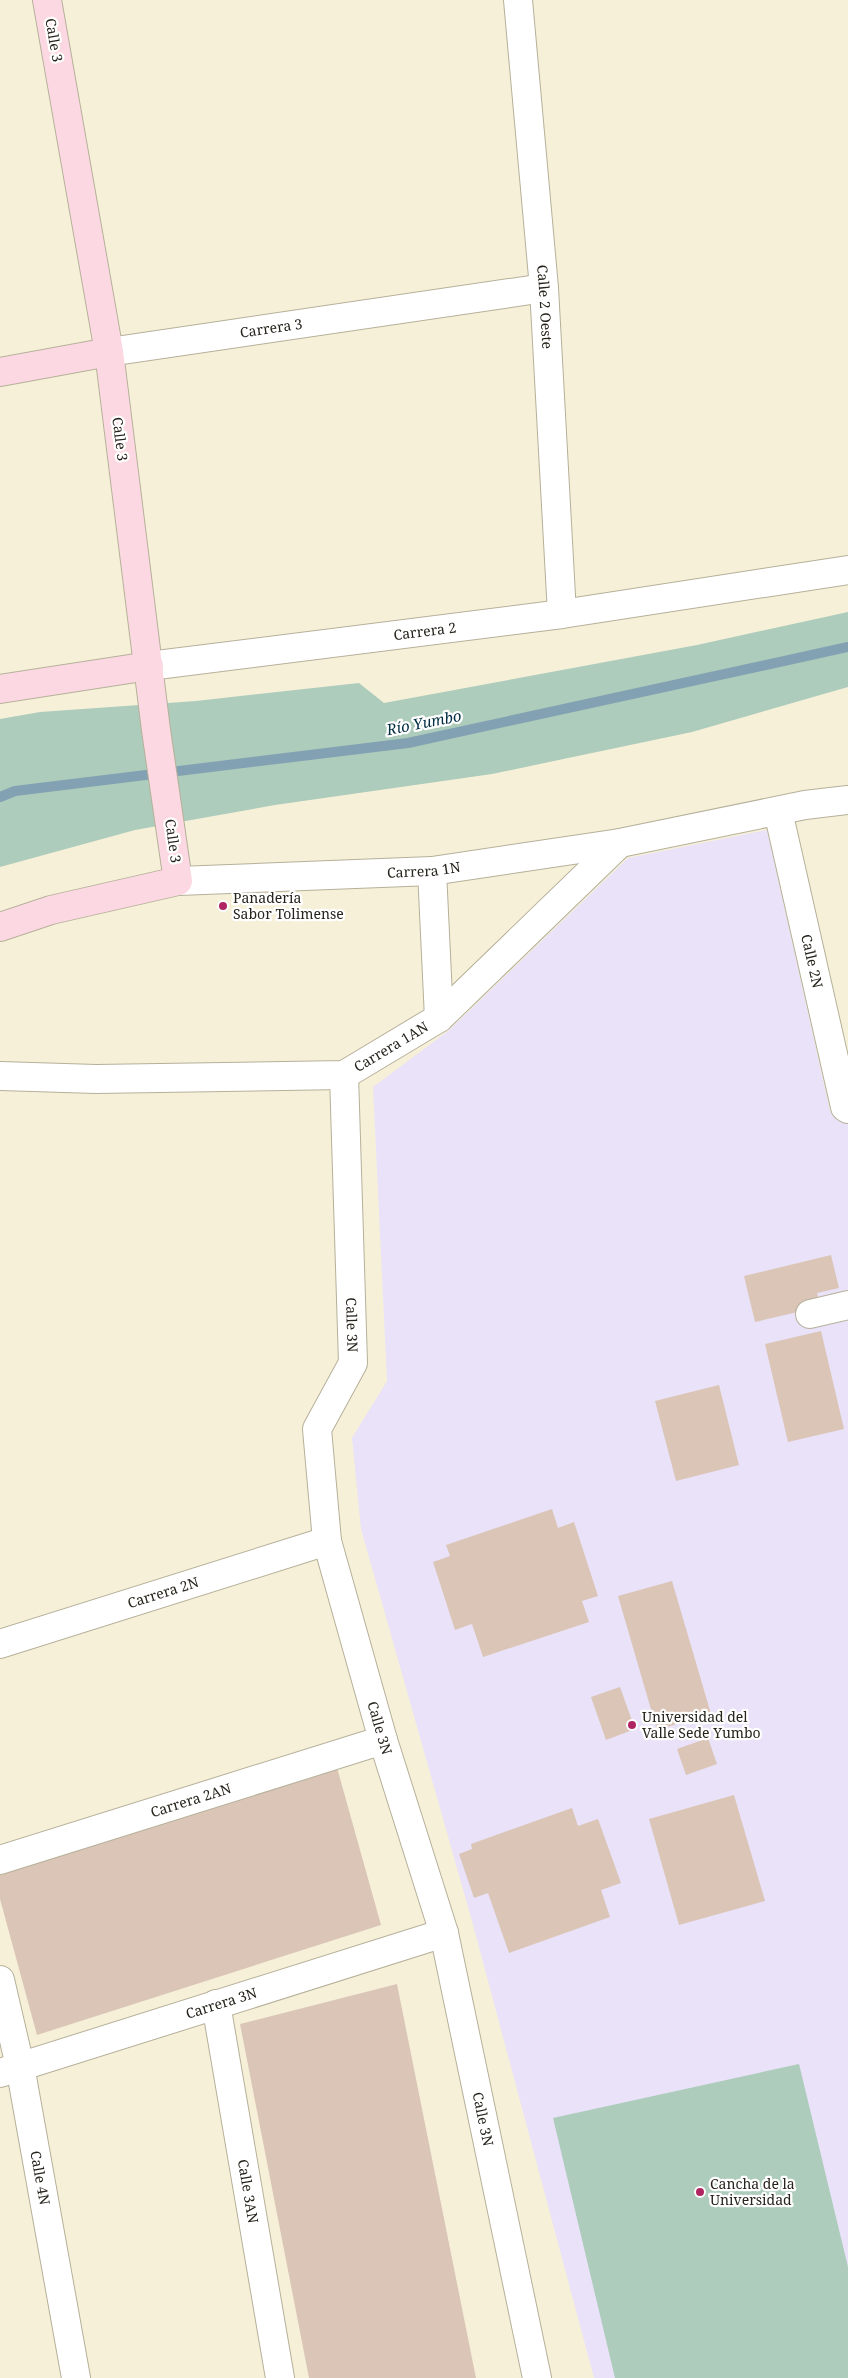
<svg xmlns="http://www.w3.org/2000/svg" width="848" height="2378" viewBox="0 0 848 2378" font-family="'Noto Serif',serif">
<rect width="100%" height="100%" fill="#f6f0d9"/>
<!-- education -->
<polygon fill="#e9e2f8" points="767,830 830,1111 848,1122 848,2378 594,2378 472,1921 361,1529 352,1438 387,1381 373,1087 448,1031 628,858"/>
<!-- green -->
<g fill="#adccbb">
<polygon points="848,612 848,687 692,732 492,774 275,805 135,830 0,867 0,719 40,712 196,701 359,683 384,703 697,645"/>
<polygon points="799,2064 848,2267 848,2378 615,2378 553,2118"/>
</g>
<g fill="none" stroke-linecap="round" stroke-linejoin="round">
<!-- stream -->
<polyline stroke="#82a1b3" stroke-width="10" points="0,797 15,791 408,743 848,647"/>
</g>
<!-- building -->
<g fill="#dbc5b7">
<polygon points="831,1255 839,1288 817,1293 819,1301 802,1311 755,1322 744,1276"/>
<polygon points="821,1331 844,1429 788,1442 765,1344"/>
<polygon points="719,1385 739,1465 676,1481 655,1401"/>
<polygon points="552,1509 558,1528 574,1522 598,1596 582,1601 589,1622 483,1657 472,1624 455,1630 433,1562 450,1556 446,1545"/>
<polygon points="672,1581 711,1714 657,1730 618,1596"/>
<polygon points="620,1687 635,1729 606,1740 591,1697"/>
<polygon points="708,1738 717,1764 686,1775 677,1749"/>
<polygon points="336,1764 381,1925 37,2035 0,1899 0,1875"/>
<polygon points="734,1795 765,1901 679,1925 649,1819"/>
<polygon points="572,1808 578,1826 598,1819 621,1883 601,1890 610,1917 509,1953 488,1893 474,1898 459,1854 472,1849 471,1844"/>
<polygon points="397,1984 476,2378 309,2378 240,2024"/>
</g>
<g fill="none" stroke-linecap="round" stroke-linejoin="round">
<defs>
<g id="street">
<path id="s1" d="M518 0 544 288 562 614"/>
<path id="s2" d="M109 352 544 288"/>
<path id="s3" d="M149 666 562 614 848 570"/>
<path id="s4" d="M778 811 845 1107 848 1109"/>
<polyline points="432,871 439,1018"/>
<path id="s5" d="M178 881 432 871 620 843 805 805 848 800"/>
<path id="s6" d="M344 1075 353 1363 317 1429 327 1541 383 1740 444 1933 537 2378"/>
<path id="s7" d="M0 1076 96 1079 344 1075 439 1018 620 843"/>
<polyline points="810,1314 848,1305"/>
<path id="s8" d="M0 1644 327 1541"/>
<path id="s9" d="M0 1860 383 1740"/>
<path id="s10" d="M0 1980 20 2066 76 2378"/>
<path id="s11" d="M216 2004 280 2378"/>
<path id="s12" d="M0 2073 444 1933"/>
</g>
<g id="secondary">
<polyline points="0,372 109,352"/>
<polyline points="0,689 149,666"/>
<polyline points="0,927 51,910 178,881 156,730 109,352 47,0"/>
</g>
</defs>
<!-- street casing -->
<use href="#street" stroke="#b6b09a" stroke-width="30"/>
<!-- secondary casing -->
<use href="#secondary" stroke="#b6b09a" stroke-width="30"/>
<!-- street -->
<use href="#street" stroke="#fff" stroke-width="28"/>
<!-- secondary -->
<use href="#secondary" stroke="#fcd9e2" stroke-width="28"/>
</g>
<!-- markers -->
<g fill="#b02561" stroke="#fff" stroke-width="2">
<circle cx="223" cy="906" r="5"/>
<circle cx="632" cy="1725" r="5"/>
<circle cx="700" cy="2192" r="5"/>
</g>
<g text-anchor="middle" stroke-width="4.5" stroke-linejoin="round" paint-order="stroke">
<!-- street labels -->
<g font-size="14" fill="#26231b" stroke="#fff">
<text transform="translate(54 40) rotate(80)" y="5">Calle 3</text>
<text dy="5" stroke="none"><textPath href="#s1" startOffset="308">Calle 2 Oeste</textPath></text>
<text dy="5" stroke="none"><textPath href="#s2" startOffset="164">Carrera 3</textPath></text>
<text transform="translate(120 439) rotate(83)" y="5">Calle 3</text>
<text dy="5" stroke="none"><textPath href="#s3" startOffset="278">Carrera 2</textPath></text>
<text transform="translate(173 841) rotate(82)" y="5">Calle 3</text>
<text dy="5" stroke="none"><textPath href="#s5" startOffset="246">Carrera 1N</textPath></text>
<text dy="5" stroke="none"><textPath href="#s4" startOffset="154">Calle 2N</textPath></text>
<text dy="5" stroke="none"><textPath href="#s7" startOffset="399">Carrera 1AN</textPath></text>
<text dy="5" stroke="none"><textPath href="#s6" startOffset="250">Calle 3N</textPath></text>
<text dy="5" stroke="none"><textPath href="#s8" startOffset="171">Carrera 2N</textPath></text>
<text dy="5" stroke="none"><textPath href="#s6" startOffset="670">Calle 3N</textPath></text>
<text dy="5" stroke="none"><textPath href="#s9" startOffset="200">Carrera 2AN</textPath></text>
<text dy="5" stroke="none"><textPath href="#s12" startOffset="232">Carrera 3N</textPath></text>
<text dy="5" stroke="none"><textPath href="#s6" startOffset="1075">Calle 3N</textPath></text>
<text dy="5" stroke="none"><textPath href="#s10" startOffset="202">Calle 4N</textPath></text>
<text dy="5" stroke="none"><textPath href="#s11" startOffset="190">Calle 3AN</textPath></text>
</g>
<!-- poi labels -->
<g font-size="14" fill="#26231b" stroke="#fff" text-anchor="start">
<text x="233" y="903">Panadería<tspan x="233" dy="16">Sabor Tolimense</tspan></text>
<text x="642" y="1722">Universidad del<tspan x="642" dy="16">Valle Sede Yumbo</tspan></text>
<text x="710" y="2189">Cancha de la<tspan x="710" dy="16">Universidad</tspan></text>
</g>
<!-- water labels -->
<g font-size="15" font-style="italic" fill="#002d42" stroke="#fff">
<text transform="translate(424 723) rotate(-11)" y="5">Río Yumbo</text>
</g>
</g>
</svg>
